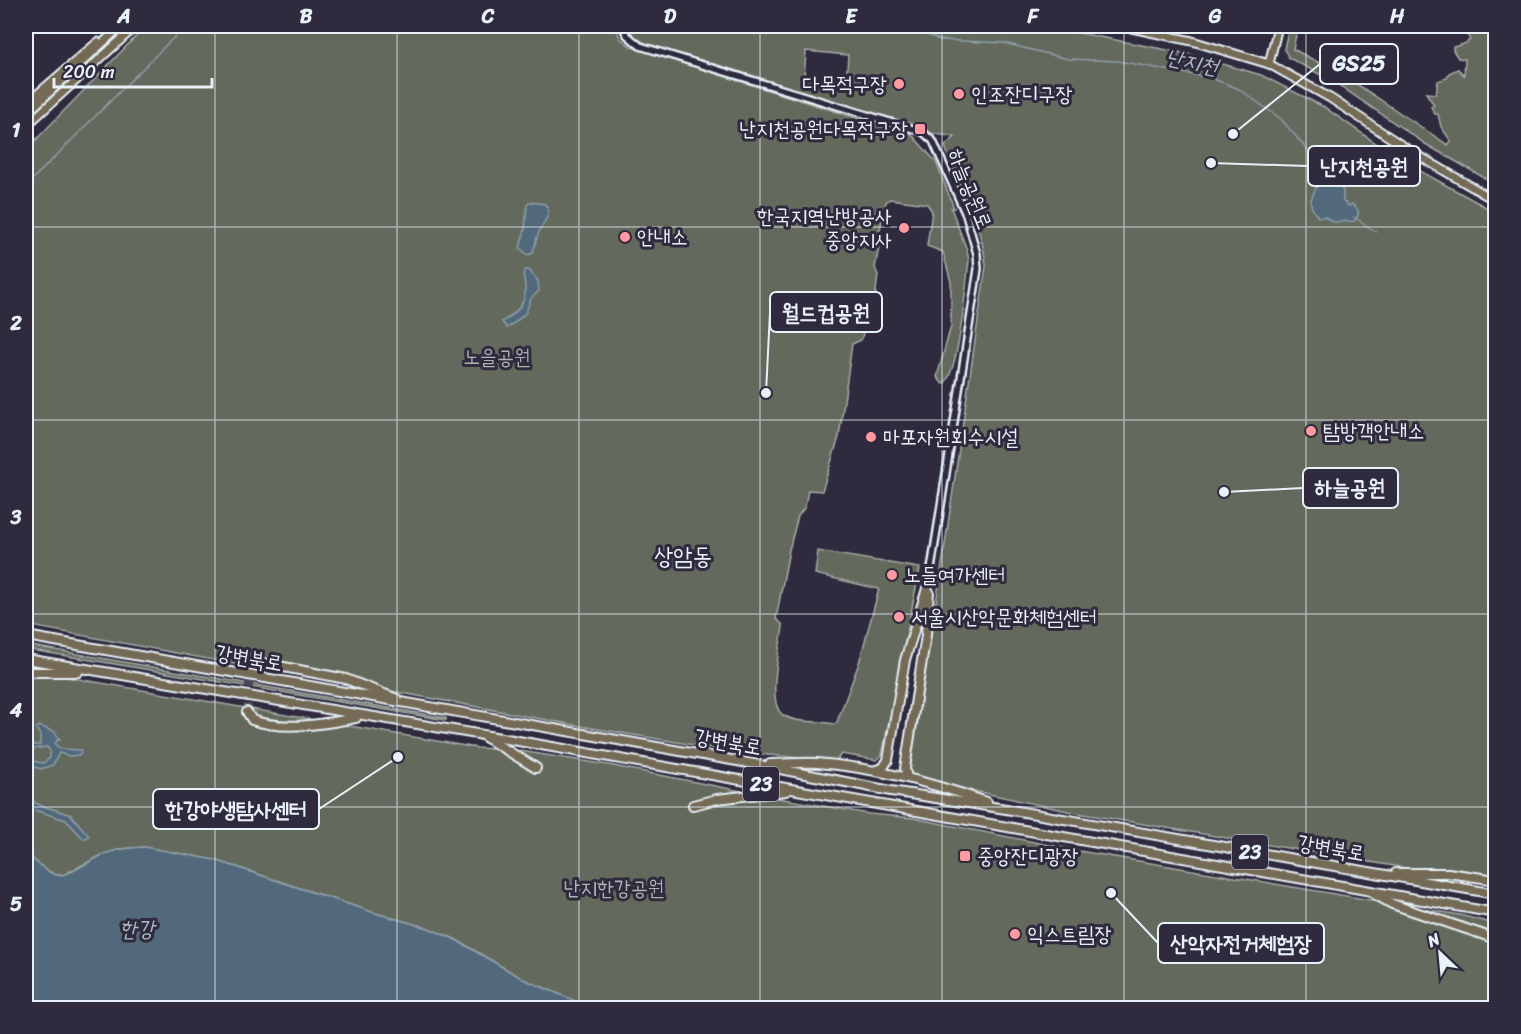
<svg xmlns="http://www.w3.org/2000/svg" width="1521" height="1034" viewBox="0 0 1521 1034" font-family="Sriracha,'Poor Story',sans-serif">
<rect width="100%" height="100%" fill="#2f2a3d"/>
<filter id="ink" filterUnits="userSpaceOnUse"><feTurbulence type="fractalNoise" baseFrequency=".0167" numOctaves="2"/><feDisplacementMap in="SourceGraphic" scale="12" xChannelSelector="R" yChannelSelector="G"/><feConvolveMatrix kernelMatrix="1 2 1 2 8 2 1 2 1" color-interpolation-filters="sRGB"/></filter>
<g filter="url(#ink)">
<!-- green -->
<g fill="#63695b" stroke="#a6adaa" stroke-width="1.5" fill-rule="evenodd">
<path d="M146 26H615L620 38 632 47 913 136 936 162 954 208H951L967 250 969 261C966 282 959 376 943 384L937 377 951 326V282L943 252 927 246 932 211 927 204 890 199 886 202 877 243 879 247 875 268 878 275 873 315 867 320 861 340 852 344 839 437 822 491 808 490 805 507 798 516 789 550 776 619 782 624 783 628C780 646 766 704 783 715 797 724 818 720 834 724L837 722 859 663 879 589 815 574 818 551 920 568 882 755 877 760 841 754 837 760 833 761 736 752 574 725 370 687 286 668 251 664 245 666 26 625V150Z"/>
<path d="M626 26H1043L1188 54 1261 75 1324 107 1400 160 1495 212V880L1448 875 1077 813 914 778 909 772 943 558 986 266C982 222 958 187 945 146L955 137 923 132 780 88 643 42 630 34ZM806 51 848 55 846 83 804 79Z"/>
<polygon points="1289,26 1298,26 1293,49 1346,77 1448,145 1451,141 1441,127 1438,114 1435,114 1431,107 1434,105 1426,93 1436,94 1438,81 1447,78 1449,73 1458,69 1464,75 1465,59 1458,58 1453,50 1453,47 1464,44 1470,40 1462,26 1495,26 1495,184 1427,145 1334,82 1289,58 1284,49"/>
<polygon points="26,645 446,718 446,720 26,649"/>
<polygon points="26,670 477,748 514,750 609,765 761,795 869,814 913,818 1079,851 1460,915 1495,924 1495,1008 592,1008 523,979 455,939 428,928 375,913 215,860 144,847 121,849 104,854 65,874 56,875 46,870 26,854"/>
</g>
<!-- water -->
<g fill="#51697a" stroke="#8d9fac" stroke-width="1.5">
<path d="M1324 164 1343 191V201L1349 206 1352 204 1358 210V216L1354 221 1333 222 1325 217H1318C1307 203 1310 201 1317 186 1319 181 1319 173 1320 166Z"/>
<path d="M530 202 545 204C553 215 544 220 540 230 536 237 535 246 533 253L528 255 520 248 525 229 527 205Z"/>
<path d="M525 270H529L538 281 539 291C526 302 532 299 526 312 525 315 510 326 507 328L502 322C523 309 529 298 523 274Z"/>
<polygon points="39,726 55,732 60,740 57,740 55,744 60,749 81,750 80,755 69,756 59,753 53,765 41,769 26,764 26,760 43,763 50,758 50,751 47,747 26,750 26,745 40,745 40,735 36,728"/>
<polygon points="27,799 40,805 71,815 89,836 84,839 66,820 31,809 26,809"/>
<path d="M144 847 215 860 375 913 428 928 454 939 523 979 592 1008H26V854C36 860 44 872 56 875 69 877 91 860 103 855 115 849 130 848 144 847Z"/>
</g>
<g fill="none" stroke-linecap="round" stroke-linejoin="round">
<!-- stream -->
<g stroke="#8d9fac" stroke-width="1.5">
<polyline points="905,26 940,40 1004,43 1068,59 1118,61 1211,78 1239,89 1281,119 1322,167"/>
<polyline points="26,186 169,42 188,26"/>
<polyline points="1354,217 1376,232"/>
</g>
<!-- highway-tunnel -->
<polyline stroke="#4b4859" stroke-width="8" stroke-dasharray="8 4" stroke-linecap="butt" points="247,712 249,685 255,666"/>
<defs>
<polyline id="minor" points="622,26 627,35 640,46 923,132 933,141 966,215 977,254 978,269 929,582"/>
<g id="major">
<polyline points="1122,26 1192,41 1269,64 1330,98 1409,150 1496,201"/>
<polyline points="1269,64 1278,26"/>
<polyline points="26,104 98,42"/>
<polyline points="26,114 121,26"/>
<polyline points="26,126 136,26"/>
</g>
<g id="highway">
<polyline points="26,636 754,764 891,791 1006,809 1496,894"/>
<polyline points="26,659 507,739 1496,913"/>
<polyline points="255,666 259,663 268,664 346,679 397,699"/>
<polyline points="26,672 78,672"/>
<path d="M247 712 252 720C283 731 324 724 356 718"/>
<polyline points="485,737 536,768"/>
<path d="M770 764C786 764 801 762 817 763 875 767 932 783 987 802"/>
<polyline points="876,770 883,768 888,760 905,660 929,582"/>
<polyline points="907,778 905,768 926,635 929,592"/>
<polyline points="693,805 717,799 786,791"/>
<polyline points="1396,873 1448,873 1496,880"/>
<polyline points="1374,894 1392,904 1496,939"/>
</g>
</defs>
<!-- minor casing -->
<use href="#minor" stroke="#e8f1f8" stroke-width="10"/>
<!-- major casing -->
<use href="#major" stroke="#e8f1f8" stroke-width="11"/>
<!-- highway casing -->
<use href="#highway" stroke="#e8f1f8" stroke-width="12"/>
<!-- minor -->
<use href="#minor" stroke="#2f2a3d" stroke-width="5"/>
<!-- major -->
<use href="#major" stroke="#746b55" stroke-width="7"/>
<!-- highway -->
<use href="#highway" stroke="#746b55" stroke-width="8"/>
</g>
</g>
<!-- grid -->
<path fill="none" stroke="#e8f1f8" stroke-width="1.5" stroke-opacity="0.55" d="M215 26V1008M397 26V1008M579 26V1008M760 26V1008M942 26V1008M1124 26V1008M1306 26V1008M26 227H1496M26 420H1496M26 614H1496M26 807H1496"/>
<!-- markers -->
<g fill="#ff9aa2" stroke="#2f2a3d" stroke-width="2">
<circle cx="899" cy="84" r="6"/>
<circle cx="959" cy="94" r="6"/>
<rect x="914" y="123" width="12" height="12" rx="3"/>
<circle cx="904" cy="228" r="6"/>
<circle cx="625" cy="237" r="6"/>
<circle cx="1311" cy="431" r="6"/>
<circle cx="871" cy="437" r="6"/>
<circle cx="892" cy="575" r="6"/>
<circle cx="899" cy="617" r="6"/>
<rect x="959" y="850" width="12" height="12" rx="3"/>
<circle cx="1015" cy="934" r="6"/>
</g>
<g text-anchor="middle" stroke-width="6" stroke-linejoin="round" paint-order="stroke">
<!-- shield labels -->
<g fill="#2f2a3d" stroke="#b0b5c0" stroke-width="1.5">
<rect x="743" y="767" width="36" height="34" rx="4.5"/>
<rect x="1232" y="835" width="36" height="34" rx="4.5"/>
</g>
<g font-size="20" font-weight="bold" fill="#e8f1f8">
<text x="761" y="791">23</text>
<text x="1250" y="859">23</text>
</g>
<!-- poi labels -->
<g font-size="21" fill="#e8f1f8" stroke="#2f2a3d" text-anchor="start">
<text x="887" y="91" text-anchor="end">다목적구장</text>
<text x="971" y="101">인조잔디구장</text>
<text x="908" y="136" text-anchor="end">난지천공원다목적구장</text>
<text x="892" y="223" text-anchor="end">한국지역난방공사<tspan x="892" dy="24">중앙지사</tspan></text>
<text x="637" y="244">안내소</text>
<text x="1323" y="438">탐방객안내소</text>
<text x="883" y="444">마포자원회수시설</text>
<text x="904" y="582">노들여가센터</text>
<text x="911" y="624">서울시산악문화체험센터</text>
<text x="977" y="863">중앙잔디광장</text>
<text x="1027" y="941">익스트림장</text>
</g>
<!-- street labels -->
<g font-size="21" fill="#e8f1f8" stroke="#2f2a3d">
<text transform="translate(970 189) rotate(68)" y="7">하늘공원로</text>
<text transform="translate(249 658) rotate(10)" y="7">강변북로</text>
<text transform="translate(728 742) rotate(10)" y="7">강변북로</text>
<text transform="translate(1331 848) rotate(10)" y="7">강변북로</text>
</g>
<!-- park labels -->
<g font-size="21" fill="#acb4b1" stroke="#2f2a3d">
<text x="497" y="364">노을공원</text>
<text x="614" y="895">난지한강공원</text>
</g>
<!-- water labels -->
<g font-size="22" font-style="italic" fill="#acbbc6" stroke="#2f2a3d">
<text transform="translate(1192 61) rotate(12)" y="8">난지천</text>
<text x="137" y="936">한강</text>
</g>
<!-- quarter labels -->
<g font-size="24" fill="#e8f1f8" stroke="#2f2a3d">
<text x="683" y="564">상암동</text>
</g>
</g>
<!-- callouts -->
<path fill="none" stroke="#e8f1f8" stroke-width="2" d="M1233 134L1320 64M1211 163L1308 166M766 393L770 312M1224 492L1303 488M398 757L319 809M1111 893L1158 943"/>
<g fill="#e8f1f8" stroke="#2f2a3d" stroke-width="2">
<circle cx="1233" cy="134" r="6"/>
<circle cx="1211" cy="163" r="6"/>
<circle cx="766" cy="393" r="6"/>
<circle cx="1224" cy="492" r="6"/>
<circle cx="398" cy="757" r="6"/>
<circle cx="1111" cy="893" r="6"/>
</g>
<g fill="#2f2a3d" stroke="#e8f1f8" stroke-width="2">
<rect x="1320" y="44" width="78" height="40" rx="6"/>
<rect x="1308" y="146" width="112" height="40" rx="6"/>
<rect x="770" y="292" width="112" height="40" rx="6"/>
<rect x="1303" y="468" width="95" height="40" rx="6"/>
<rect x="153" y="789" width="166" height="40" rx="6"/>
<rect x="1158" y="923" width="166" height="40" rx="6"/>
</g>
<g font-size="22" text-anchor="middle" font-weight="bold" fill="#e8f1f8">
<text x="1359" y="71">GS25</text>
<text x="1364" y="174">난지천공원</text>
<text x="826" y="320">월드컵공원</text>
<text x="1350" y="495">하늘공원</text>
<text x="236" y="817">한강야생탐사센터</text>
<text x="1241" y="951">산악자전거체험장</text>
</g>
<!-- margin -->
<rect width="1521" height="1034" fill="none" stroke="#2f2a3d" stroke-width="66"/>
<!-- north arrow -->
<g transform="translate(1440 953) rotate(334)" stroke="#2f2a3d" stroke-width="4.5" paint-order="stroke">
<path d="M0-4.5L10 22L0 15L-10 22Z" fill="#e8f1f8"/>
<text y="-9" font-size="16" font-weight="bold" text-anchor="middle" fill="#e8f1f8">N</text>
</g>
<!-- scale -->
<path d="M54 78v9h158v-9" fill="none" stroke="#e8f1f8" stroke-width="3"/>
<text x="63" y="78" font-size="18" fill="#e8f1f8" stroke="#2f2a3d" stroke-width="4.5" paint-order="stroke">200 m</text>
<rect x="33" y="33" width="1455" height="968" fill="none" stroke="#e8f1f8" stroke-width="2"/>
<g font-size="20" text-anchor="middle" font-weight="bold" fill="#e8f1f8">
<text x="124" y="23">A</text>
<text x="306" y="23">B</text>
<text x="488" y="23">C</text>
<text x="670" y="23">D</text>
<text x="851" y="23">E</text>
<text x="1033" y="23">F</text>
<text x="1215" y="23">G</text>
<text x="1397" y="23">H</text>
<text x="16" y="137">1</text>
<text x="16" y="330">2</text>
<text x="16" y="524">3</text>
<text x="16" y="717">4</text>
<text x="16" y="911">5</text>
</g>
</svg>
